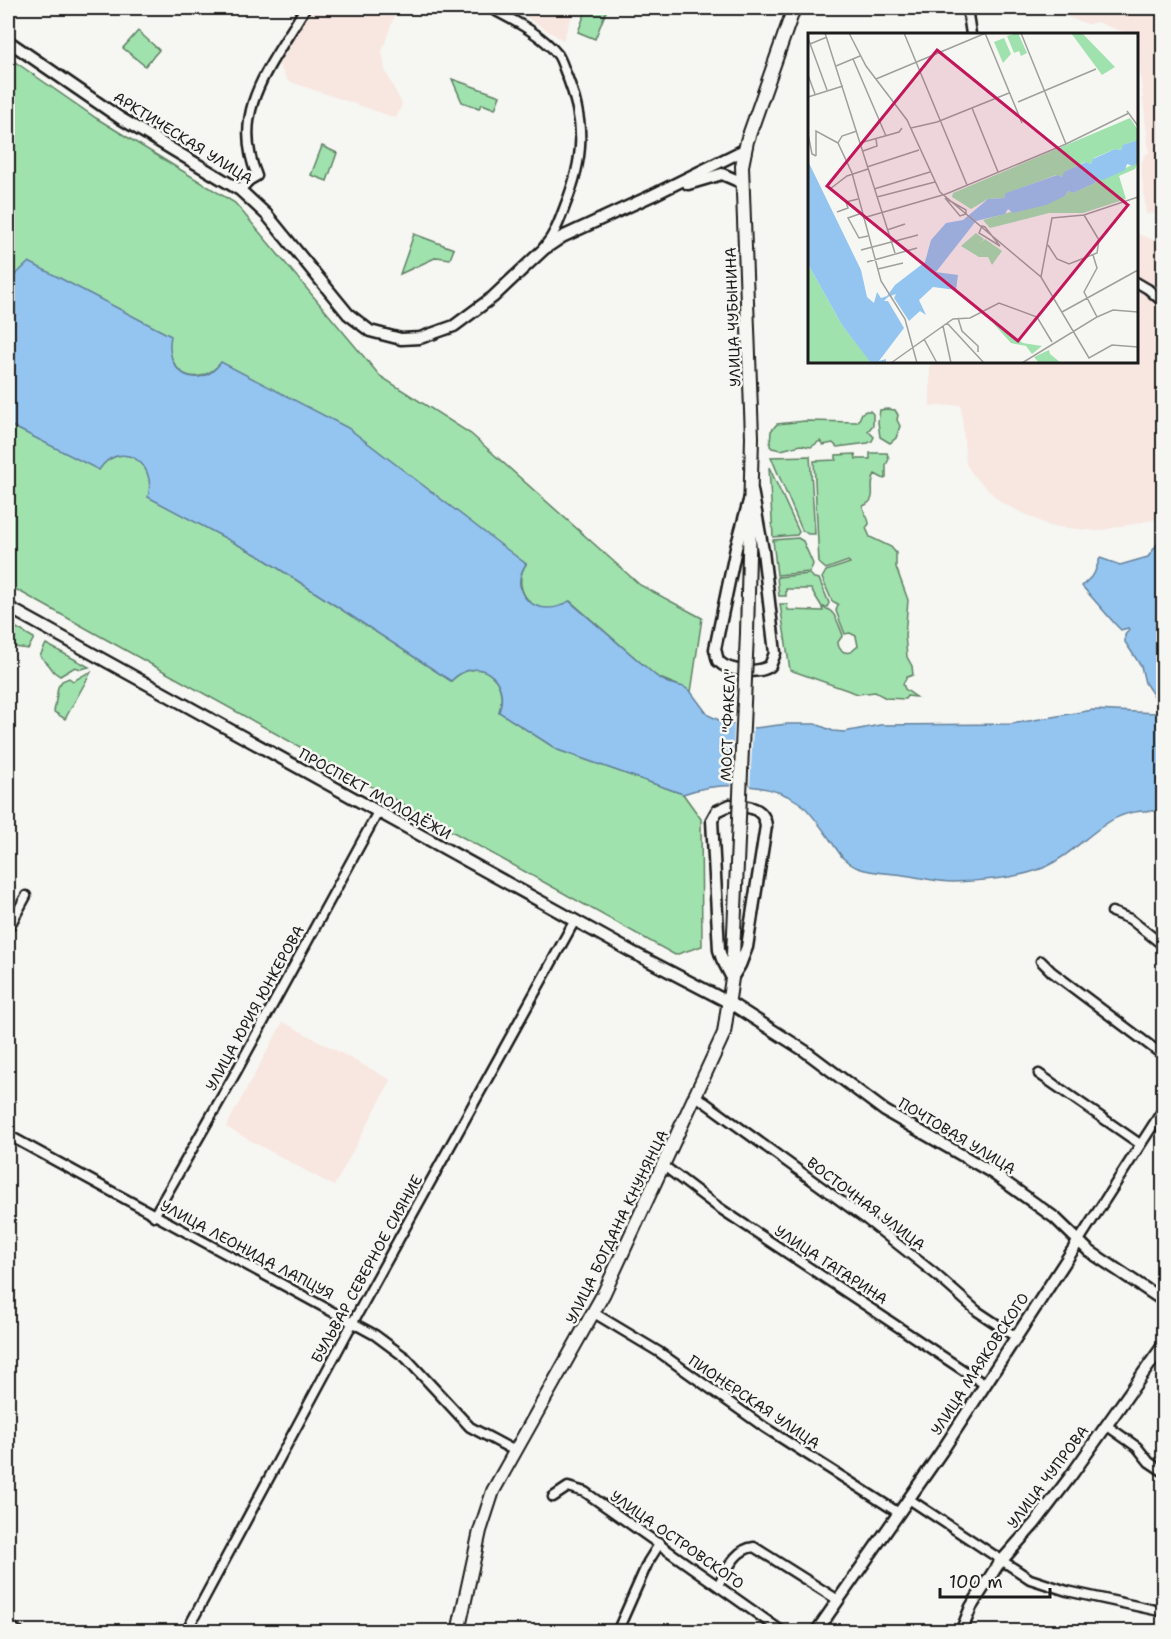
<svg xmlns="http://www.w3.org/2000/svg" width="1171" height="1639" viewBox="0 0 1171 1639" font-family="'Shantell Sans',sans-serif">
<rect width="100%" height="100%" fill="#f6f6f2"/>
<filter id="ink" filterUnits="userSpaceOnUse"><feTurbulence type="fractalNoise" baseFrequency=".0167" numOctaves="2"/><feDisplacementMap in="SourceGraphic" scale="12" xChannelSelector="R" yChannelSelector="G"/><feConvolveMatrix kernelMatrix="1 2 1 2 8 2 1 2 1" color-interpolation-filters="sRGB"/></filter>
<g filter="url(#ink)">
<!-- built -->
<g fill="#f8e6e0">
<polygon points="312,8 397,8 382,51 385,71 402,104 396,118 288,81 279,65"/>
<polygon points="512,8 575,8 563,40"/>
<polygon points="1064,8 1154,8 1164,95 1163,213 1146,214 1141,165 1145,154 1149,153 1136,34 1129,34 1097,22 1088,24 1061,15"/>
<polygon points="1137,234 1163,243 1163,518 1097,531 1050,526 1002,503 974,476 966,464 961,405 930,406 930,362 1136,362"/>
<polygon points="283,1022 391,1080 334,1186 226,1127"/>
</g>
<!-- green -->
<g fill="#a0e2ad" stroke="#5e7f64" stroke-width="1.5">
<polygon points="587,8 607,9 595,39 578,32"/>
<polygon points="138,31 159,50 145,66 123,48"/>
<path d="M8 57 96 118 235 203 380 376 471 434 640 585 702 618 691 692C680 684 668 683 656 676L570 601C566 604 561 607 557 608 530 616 511 586 526 564L218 366C191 391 165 368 170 336L29 263 15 275 8 277Z"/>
<polygon points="452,79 500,96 495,109 482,104 479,108 462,102"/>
<polygon points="322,146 337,153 327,181 311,175"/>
<polygon points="414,234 454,249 450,259 437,257 400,274"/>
<polygon points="887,409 895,410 898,415 897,420 900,426 896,438 890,443 880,437 878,422 880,410"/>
<polygon points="866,411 870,411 873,414 873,425 868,431 874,437 872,441 868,443 837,447 833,443 823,445 820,441 811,447 801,445 781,450 772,448 770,446 771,431 777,424 805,421 858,422 862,413"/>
<path d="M8 424 99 469C122 439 157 462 149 497L261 557 451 681C478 654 510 678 499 712L558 750 683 794 701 819 702 946 675 955 8 585Z"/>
<path d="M870 453H887L889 459 886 465V478L884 479 875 474C867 487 880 499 863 506 863 513 869 517 869 524L866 528 870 537 891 547 896 553V567L908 600 905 635 907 657 912 666 913 675 907 677 903 684 905 689 916 697 907 696 905 699 886 698 875 692 858 694 790 670 780 604H787L788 610 823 611 822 608C835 608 838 624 843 635L838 642C838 649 843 654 851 652L858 646 856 636 850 633 845 634 836 611 838 604 832 601 822 578 826 571 850 563 848 561 826 569 819 563 814 461 836 460V455L855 454 856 459H870Z"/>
<polygon points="810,456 815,534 808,534 802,530 771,457"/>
<polygon points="769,467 799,532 797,535 773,537"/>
<polygon points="798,538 803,541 813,564 810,572 777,575 773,540"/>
<polygon points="810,574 814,578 819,579 829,603 827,607 822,607 811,589 786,589 786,596 779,596 777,577"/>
<polygon points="8,623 34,638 28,649 8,646"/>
<polygon points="46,644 89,667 81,669 75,667 60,676 54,672 49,665 40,656"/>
<path d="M91 672 65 719 54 712 58 687 62 681 69 678 73 681C80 678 83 674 91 672Z"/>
</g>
<!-- water -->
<path fill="#94c5f0" stroke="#64819b" stroke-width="1.5" d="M29 262 171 336C163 373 199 393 221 362L348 428 526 564C505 595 541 621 569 601L656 676 668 683 684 687 691 692 708 715 723 722 755 728 787 724H816L833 731 844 732 880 725 1011 724 1093 710 1157 713 1162 708 1145 683 1141 666 1125 642V635L1129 630 1128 628 1121 630 1116 625 1082 586 1094 574 1100 558 1120 565 1148 557 1163 536V812C1106 802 1088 848 1043 868 1019 878 979 881 953 882 937 882 919 877 903 875 888 873 872 873 858 868 852 866 848 862 843 858 831 842 815 815 800 803 768 781 718 782 683 794L558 750 499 712C511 678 477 654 451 681L261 557 148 497C158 461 119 439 99 470L8 424V277L15 275Z"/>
<!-- pier -->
<polygon fill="#f6f6f2" points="734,721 753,725 750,790 731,790"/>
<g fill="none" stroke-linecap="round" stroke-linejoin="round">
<defs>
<g id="minor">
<path d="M490 8C513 20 542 34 558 55 562 61 564 70 567 76 586 124 584 159 565 206 559 222 555 234 544 247"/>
<polyline points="967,8 971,34"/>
<path d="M240 190 250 180 257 176C229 109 273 64 305 8"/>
<polyline points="1136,282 1148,289 1164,303"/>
<polyline points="1112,912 1130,919 1164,946"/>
<polyline points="8,929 26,896"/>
<polyline points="1041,961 1052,972 1164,1056"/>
<polyline points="1039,1074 1140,1144"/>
<polyline points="696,1096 867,1220 934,1273 977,1311 1016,1337"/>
<polyline points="8,1135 375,1335 406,1358 470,1427 515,1451"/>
<polyline points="664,1166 718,1207 984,1384"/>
<polyline points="154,1216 236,1072 378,812"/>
<polyline points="1078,1242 1164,1108"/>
<polyline points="594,1313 659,1352 764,1427 899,1513"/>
<polyline points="1106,1425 1137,1447 1149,1462 1164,1472"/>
<polyline points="553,1497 568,1487 585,1492 783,1632"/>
<polyline points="909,1499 1030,1579 1067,1591 1164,1612"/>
<path d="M718 1585C727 1570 735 1549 754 1547L838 1600"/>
<polyline points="8,1625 19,1632"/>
<polyline points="186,1632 353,1322 575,920"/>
<polyline points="617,1632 648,1562 660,1543"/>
</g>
<g id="tertiary">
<polyline points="8,41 120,118 240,190 267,215 348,314 370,331 401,339 420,338 454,326 493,297 544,249 562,237 653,195 744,150"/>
<polyline points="688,184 722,174 743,183"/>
<path d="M752 490 763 551 775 653 770 666C758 674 729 672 718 661L715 649 736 548Z"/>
<polyline points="8,607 632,952 730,1003 805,1051 885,1111 991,1172 1055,1218 1089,1251 1164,1301"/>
<path d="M730 805C746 806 764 806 766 826L747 947 740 965 732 978 722 959 719 950 712 820 717 811Z"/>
<polyline points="816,1632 942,1451 1078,1242"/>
<polyline points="961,1632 971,1607 997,1566 1035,1523 1070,1477 1164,1344"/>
</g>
<g id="secondary">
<polyline points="747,633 752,437 742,166 747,141 794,8"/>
<polyline points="458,1632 480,1531 493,1491 604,1293 724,1033 732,978 739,818"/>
</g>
</defs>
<!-- minor casing -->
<use href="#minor" stroke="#1c1c1c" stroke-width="13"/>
<!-- tertiary casing -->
<use href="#tertiary" stroke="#1c1c1c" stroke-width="15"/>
<!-- secondary casing -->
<use href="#secondary" stroke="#1c1c1c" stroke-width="16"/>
<!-- minor -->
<use href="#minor" stroke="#f6f6f2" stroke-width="8"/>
<!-- tertiary -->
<use href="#tertiary" stroke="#f6f6f2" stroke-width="10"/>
<!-- secondary -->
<use href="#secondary" stroke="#f6f6f2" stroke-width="12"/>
<defs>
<polyline id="secondary-bridge" points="739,818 747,633"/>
</defs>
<!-- secondary-bridge casing -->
<use href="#secondary-bridge" stroke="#1c1c1c" stroke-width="16" stroke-linecap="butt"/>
<!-- secondary-bridge -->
<use href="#secondary-bridge" stroke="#f6f6f2" stroke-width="12"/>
</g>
</g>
<g text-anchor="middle" stroke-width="5" stroke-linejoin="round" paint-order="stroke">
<!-- street labels -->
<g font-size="15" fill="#1c1c1c" stroke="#f6f6f2">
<text transform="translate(183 138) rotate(32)" y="5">АРКТИЧЕСКАЯ УЛИЦА</text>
<text transform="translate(733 317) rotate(-92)" y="5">УЛИЦА ЧУБЫНИНА</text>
<text transform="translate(728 725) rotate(-88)" y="5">МОСТ "ФАКЕЛ"</text>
<text transform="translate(375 794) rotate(29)" y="5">ПРОСПЕКТ МОЛОДЁЖИ</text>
<text transform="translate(255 1008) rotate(-61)" y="5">УЛИЦА ЮРИЯ ЮНКЕРОВА</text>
<text transform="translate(957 1136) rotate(31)" y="5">ПОЧТОВАЯ УЛИЦА</text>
<text transform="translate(866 1204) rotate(37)" y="5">ВОСТОЧНАЯ УЛИЦА</text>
<text transform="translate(617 1227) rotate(-64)" y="5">УЛИЦА БОГДАНА КНУНЯНЦА</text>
<text transform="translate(247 1250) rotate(28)" y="5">УЛИЦА ЛЕОНИДА ЛАПЦУЯ</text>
<text transform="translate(831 1265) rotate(33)" y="5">УЛИЦА ГАГАРИНА</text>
<text transform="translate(367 1269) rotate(-61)" y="5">БУЛЬВАР СЕВЕРНОЕ СИЯНИЕ</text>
<text transform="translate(980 1364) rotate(-57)" y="5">УЛИЦА МАЯКОВСКОГО</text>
<text transform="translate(754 1402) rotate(34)" y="5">ПИОНЕРСКАЯ УЛИЦА</text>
<text transform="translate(1048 1477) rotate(-53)" y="5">УЛИЦА ЧУПРОВА</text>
<text transform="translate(677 1540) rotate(35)" y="5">УЛИЦА ОСТРОВСКОГО</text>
</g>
</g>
<!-- overview -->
<g transform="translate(808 33)">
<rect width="330" height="330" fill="#f6f6f2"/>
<path d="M210 0 219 20 213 23 211 18 206 20 199 3ZM263 0H274L307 34 294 42ZM196 5 203 21 195 30 186 9ZM322 85 330 97V107L316 112 313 117 307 116 286 125 283 131 277 129 257 139 254 144 248 142 199 160 196 165 180 166 163 176 144 164 145 160ZM330 129 327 136 311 143 318 166 275 180H241L182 195 175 187 257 163 260 158 265 160 287 150 289 145 295 146ZM168 200 176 206 172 210 177 206 194 218 184 232 180 224H171L153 213ZM0 231 34 292 64 330H0ZM184 289 215 310 234 313 224 321 218 313 203 310ZM241 317 242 321 253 330H231L226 324Z" fill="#a0e2ad"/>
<path d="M330 107V129L325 133 319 131 317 137 295 147 289 145 287 150 265 160 260 158 257 163 238 172 205 180 200 176 197 181 168 188 128 239 150 242 148 257 125 254 111 267 118 282 112 278 101 288 86 265 88 261 80 264 76 268H80L96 295 71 328 78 326V330H63L34 292 0 231V128L53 237 59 264 66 270 69 259 73 265 79 263 87 252 117 229 123 207 138 190 155 187 180 166 196 165 198 160 249 142 254 144 256 139 278 129 283 131 285 126 307 116 313 117 315 112Z" fill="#94c5f0"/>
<path fill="none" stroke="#9f9f9c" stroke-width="1.5" d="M17 0 87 220M41 0 58 33 99 87 132 159 233 244 281 325 304 312 330 314M96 0 159 152M177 0 214 90M213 0 258 111M0 5 19 57M2 11 19 4M45 26 78 103M28 33 52 23M0 42 7 61M68 46 178 0M0 64 35 53M210 69 288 36M164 75 190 139M319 78 330 93M103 95 129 89 201 60M49 98 34 103 30 110 44 140 73 248 97 286 109 330M0 101 4 121 8 123M52 110 91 99 94 95M55 118 69 113 68 106M8 123V98L30 110M59 134 111 117M22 156 39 143 60 136M66 156 122 139M69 164 127 149M137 165 158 177V181L152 183ZM29 179 40 175 38 169 50 166M54 180 40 185 51 205 60 203M55 185 138 161 258 111 321 80M174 193 177 194 192 213 171 200ZM79 197 97 191M240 212 249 226 261 231 289 220 291 207 276 182M53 217 110 202M59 229 109 215M70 236 95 230M233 244 244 185 276 182 330 164M254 279 330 237M289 284 305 277 330 279M150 285 154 298 170 313V319M139 290 176 330M135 293 143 330M116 306 129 330M83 330 145 286 162 285 191 270 229 284 244 309M214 330 289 284 276 259 289 235 285 222"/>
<path fill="#c2185b" fill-opacity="0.15" stroke="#c2185b" stroke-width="3" d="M129 17 320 172 210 308 19 153Z"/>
<rect width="330" height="330" fill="none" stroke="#1c1c1c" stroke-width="3"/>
</g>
<!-- margin -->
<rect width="1171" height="1639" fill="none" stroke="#f6f6f2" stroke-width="30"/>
<rect x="15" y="15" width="1141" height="1609" fill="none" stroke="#1c1c1c" stroke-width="2" filter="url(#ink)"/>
<!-- scale -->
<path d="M940 1588v9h110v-9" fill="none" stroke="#1c1c1c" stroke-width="3"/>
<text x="949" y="1588" font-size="18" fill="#1c1c1c" stroke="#f6f6f2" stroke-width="4.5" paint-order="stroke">100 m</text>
</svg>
